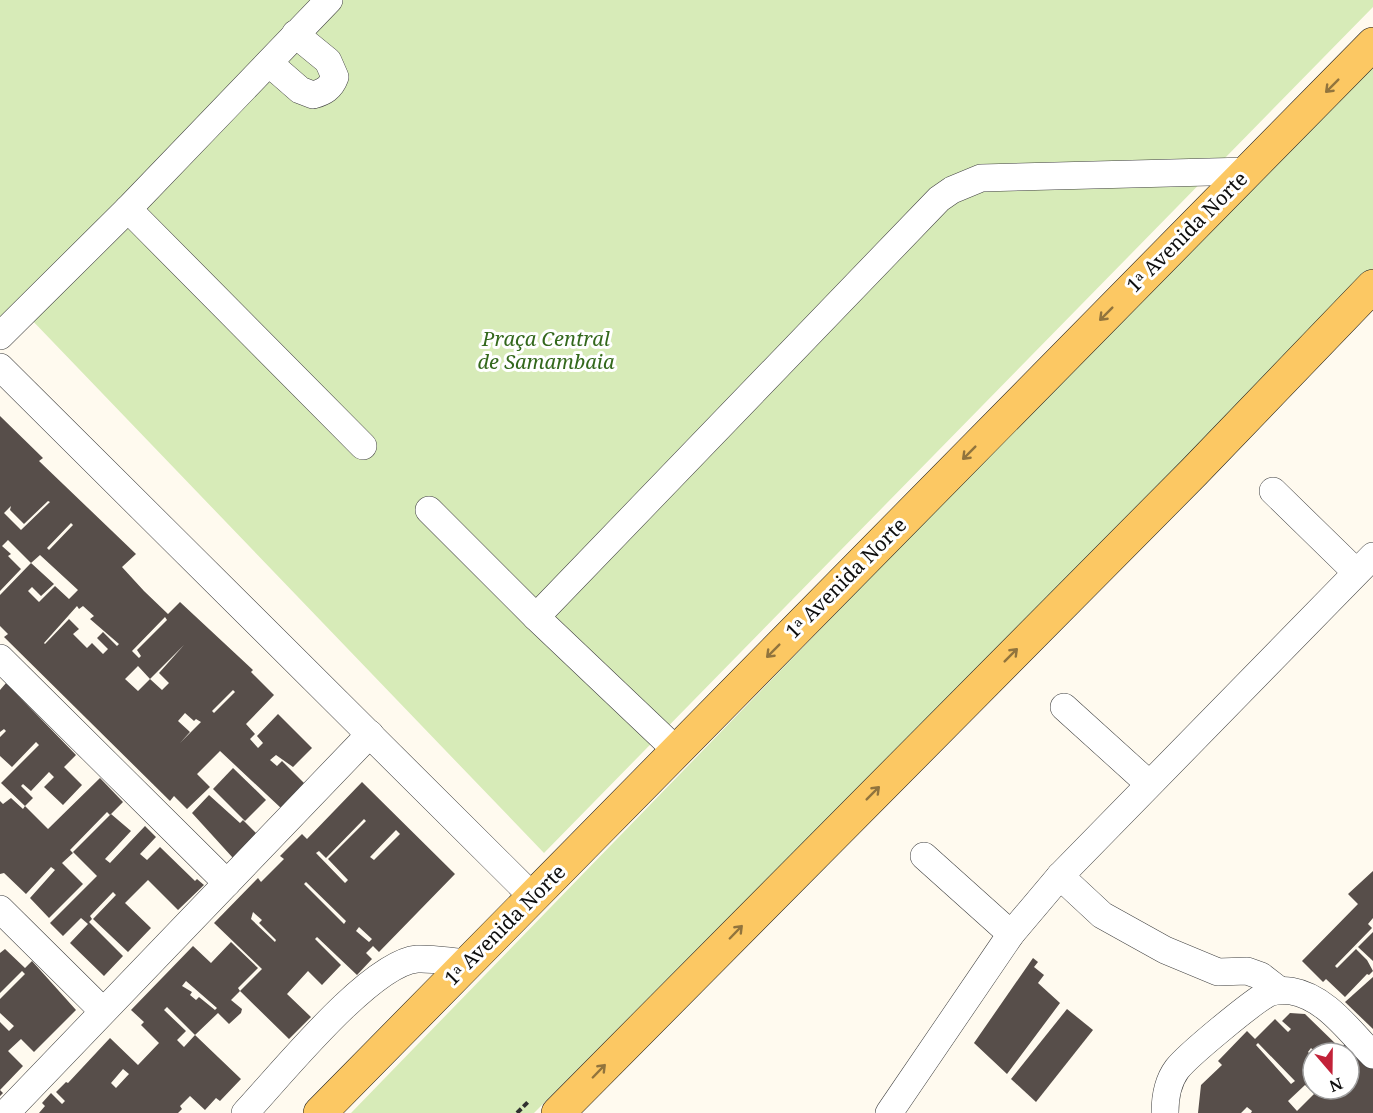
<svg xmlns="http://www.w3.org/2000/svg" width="1373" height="1113" viewBox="0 0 1373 1113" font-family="'Noto Serif',serif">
<rect width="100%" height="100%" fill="#fffaef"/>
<!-- green -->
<g fill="#d7ebb8">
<polygon points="0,0 1373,0 1373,7 544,853 28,316 0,345"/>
<polygon points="1373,60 1373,269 534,1113 351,1113"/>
</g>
<!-- building -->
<g fill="#574e4a" fill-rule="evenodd">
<path d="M0 416 43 458 39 461 136 554 122 567 144 591 168 614 180 602 253 670 251 672 274 695 246 724 255 734 250 739 258 748 263 743 257 736 278 714 312 748 293 767 276 755 270 760 277 766 282 761 305 784 282 809 220 751 197 774 210 787 187 809 174 796 170 801 4 637 8 634 0 626V595L31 563 8 540 2 546 11 554 8 556 21 569 0 591ZM48 501 50 502 21 530 4 513 11 506 10 510 24 524ZM71 523 73 525 49 550 47 548ZM40 555 78 590 69 599 55 586 39 602 28 591 32 587 41 596 54 584 31 563ZM77 606 79 609 83 606 94 616 90 619 119 644 117 646 103 632 97 638 108 649 103 654 92 643 87 648 73 634 79 629 69 619 45 644 44 643ZM165 617 167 620 137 650 141 656 139 658 132 651ZM184 645 159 673 169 683 162 690 150 679 138 691 125 679 138 666 150 679ZM233 690 235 692 214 713 212 711ZM185 713 194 721 196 719 201 722 180 743 190 732 178 721Z"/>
<polygon points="6,683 76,755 64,767 82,785 63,805 44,787 54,777 49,772 31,791 23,784 21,786 33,798 25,806 1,783 39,745 36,742 12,767 0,756 0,737 6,731 4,729 0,732 0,690"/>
<polygon points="233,768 266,800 245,821 213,789"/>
<polygon points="100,778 123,802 110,815 107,812 70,850 73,853 62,863 83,884 49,918 30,898 55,870 51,867 26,894 4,873 0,874 0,801 3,804 11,798 23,809 25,806 48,829"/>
<path d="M362 782 455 874 379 952 373 946 366 953 372 959 357 975 317 937 315 939 341 965 322 985 308 971 287 994 311 1017 289 1039 240 991 262 969 214 923 258 878 261 882 284 859 280 856 302 834 307 839ZM364 819 366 821 328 859 348 880 345 883 316 853 319 851 326 858ZM396 830 400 834 374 860 370 857ZM306 882 346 921 344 924 304 884ZM253 912 262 920 259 923 276 940 275 942 251 919ZM359 927 372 939 369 942 356 931Z"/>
<polygon points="209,795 240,823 243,820 257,834 233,858 192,813"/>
<polygon points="111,814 131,831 105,859 110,863 145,826 156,837 140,854 147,860 160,847 195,881 197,879 204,885 178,910 148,880 125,903 151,928 128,952 93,919 116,895 113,892 90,916 92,919 89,922 123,956 104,976 70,943 88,924 81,918 63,936 50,923 97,876 73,852"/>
<polygon points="1373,871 1373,918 1368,924 1372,928 1335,966 1337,968 1356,949 1367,960 1373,971 1369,975 1367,974 1345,997 1326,979 1323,982 1302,961 1358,904 1348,894"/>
<polygon points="1373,932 1373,961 1358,947"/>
<path d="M231 942 258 968 238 988 240 991 231 1000 242 1009 241 1013 229 1024 218 1013 195 1035 167 1007 164 1010 186 1031 177 1040 184 1047 195 1035 241 1079 220 1101 216 1098 205 1110 190 1096 180 1106 182 1109 178 1113H39L45 1106 42 1103 51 1093 62 1104 65 1101 56 1092 66 1082 68 1083 110 1038 138 1065 159 1043 141 1025 144 1022 131 1010 193 946 211 963ZM186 981 217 1008 215 1010 199 997 196 1000 190 995 192 992 182 986ZM123 1069 129 1074 116 1088 111 1083Z"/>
<polygon points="5,949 25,968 32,961 76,1010 34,1052 21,1039 8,1051 23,1066 0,1090 3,1093 0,1096 0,1022 9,1031 14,1026 0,1013 0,999 25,974 22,971 0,993 0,953"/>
<polygon points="1033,958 1038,962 1034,967 1044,975 1038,983 1060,1003 1007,1074 974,1043"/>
<polygon points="1373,977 1373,1029 1345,1002"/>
<polygon points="1067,1009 1093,1030 1036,1102 1011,1079"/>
<path d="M1290 1013 1305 1014 1340 1048 1345 1044 1373 1069V1113H1251L1252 1111 1247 1107 1241 1113H1198L1201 1085 1222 1065 1218 1061 1247 1031 1255 1039 1275 1019 1288 1032 1291 1029 1282 1021ZM1258 1043 1295 1081 1291 1084 1256 1045ZM1311 1048 1316 1053H1349V1089H1313V1070L1309 1066 1313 1057 1308 1052ZM1305 1085 1314 1094 1297 1111 1288 1101Z"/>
</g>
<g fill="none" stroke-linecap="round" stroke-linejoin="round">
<defs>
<g id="minor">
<path d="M269 63 300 90 313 95C324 92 331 88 335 77L328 61 295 34"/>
<polyline points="128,209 363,446"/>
<polyline points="0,336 128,209 329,0"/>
<polyline points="0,367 533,897"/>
<polyline points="1273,491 1355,571"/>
<polyline points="429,510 536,617"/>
<polyline points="0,658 227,883"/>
<polyline points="1064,707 1148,783"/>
<polyline points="676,750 536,617 939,199 952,190 981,178 1248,171"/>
<polyline points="924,856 1011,934"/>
<polyline points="1060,876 1102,915 1165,950 1218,972 1247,971 1261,976 1279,990"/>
<polyline points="0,909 103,1011"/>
<polyline points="6,1113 370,734"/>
<path d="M245 1113C279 1077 370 963 417 959 433 958 451 962 468 963"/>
<polyline points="889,1113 1011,934 1060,876 1373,556"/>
<path d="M1165 1113C1165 1099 1168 1081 1177 1069 1188 1055 1253 1001 1269 993 1276 990 1284 990 1291 991 1326 997 1349 1031 1373 1055"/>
</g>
<g id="major">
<polyline points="320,1113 1373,44"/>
<polyline points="558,1113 1194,472 1373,286"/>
</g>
</defs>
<!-- minor casing -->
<use href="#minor" stroke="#414141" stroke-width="28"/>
<!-- major casing -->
<use href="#major" stroke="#1f1f1f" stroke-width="34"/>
<!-- path -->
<polyline stroke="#303030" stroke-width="4" stroke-dasharray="6 3" stroke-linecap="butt" points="517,1113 529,1101"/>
<!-- minor -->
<use href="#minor" stroke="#fff" stroke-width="27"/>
<!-- major -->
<use href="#major" stroke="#fcc863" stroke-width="33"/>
</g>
<!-- one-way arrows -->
<defs><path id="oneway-shaft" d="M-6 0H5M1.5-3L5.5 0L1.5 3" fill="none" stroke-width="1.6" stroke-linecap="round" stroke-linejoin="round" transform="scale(1.5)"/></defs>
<g stroke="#91743d">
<use href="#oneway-shaft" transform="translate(1332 86) rotate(135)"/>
<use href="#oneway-shaft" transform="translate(1106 314) rotate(135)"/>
<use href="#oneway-shaft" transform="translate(969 453) rotate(135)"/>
<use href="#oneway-shaft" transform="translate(773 651) rotate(135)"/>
<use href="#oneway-shaft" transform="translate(1011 655) rotate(-45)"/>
<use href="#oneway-shaft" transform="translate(873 793) rotate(-45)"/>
<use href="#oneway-shaft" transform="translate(736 932) rotate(-46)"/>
<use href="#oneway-shaft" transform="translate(599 1071) rotate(-46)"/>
</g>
<g text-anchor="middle" stroke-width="6" stroke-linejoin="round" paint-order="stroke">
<!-- street labels -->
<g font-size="20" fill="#0e0e0e" stroke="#fff">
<text transform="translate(1187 232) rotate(-45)" y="7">1ᵃ Avenida Norte</text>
<text transform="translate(846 578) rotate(-45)" y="7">1ᵃ Avenida Norte</text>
<text transform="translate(505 925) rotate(-45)" y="7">1ᵃ Avenida Norte</text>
</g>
<!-- park labels -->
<g font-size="20" font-style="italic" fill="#33681c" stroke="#fff">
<text x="546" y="346">Praça Central<tspan x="546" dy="23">de Samambaia</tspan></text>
</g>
</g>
<!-- north arrow -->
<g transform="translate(1331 1071) rotate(160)"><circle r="28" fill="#ffffff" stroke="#9f9f9f" stroke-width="1.5"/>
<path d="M0-4.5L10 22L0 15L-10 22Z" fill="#c22239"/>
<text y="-9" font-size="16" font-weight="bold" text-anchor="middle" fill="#0e0e0e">N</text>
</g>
</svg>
